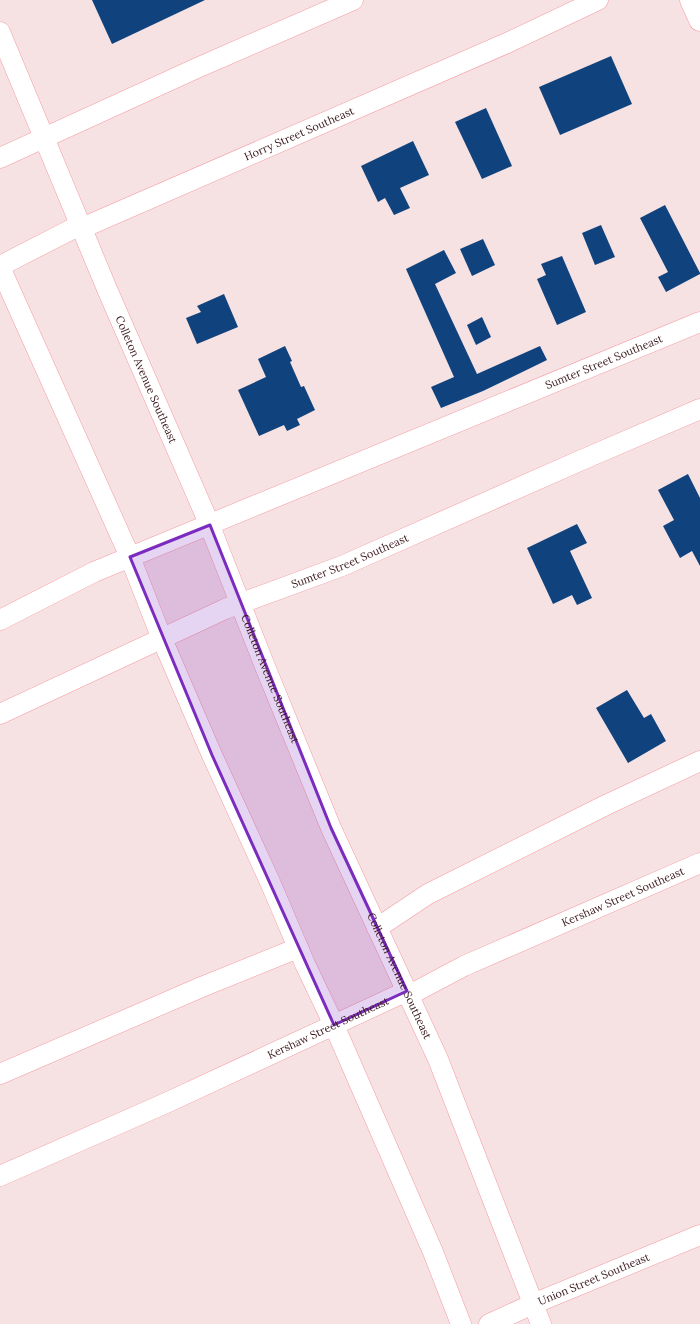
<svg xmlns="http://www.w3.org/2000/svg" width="700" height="1324" viewBox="0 0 700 1324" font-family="Lora,serif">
<rect width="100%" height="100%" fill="#f6e2e3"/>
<!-- building -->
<g fill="#10437d">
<polygon points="92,0 205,0 112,44"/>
<polygon points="611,56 632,104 560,135 539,87"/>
<polygon points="486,108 512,166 482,179 455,122"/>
<polygon points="413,141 429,175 400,188 410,208 394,215 385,198 378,202 361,166"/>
<polygon points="665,205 700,273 700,274 666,292 658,277 668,272 640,218"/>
<polygon points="601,225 615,257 595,265 582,233"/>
<polygon points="483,239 495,265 472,276 460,249"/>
<polygon points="444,250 456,273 435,284 477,374 540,346 547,360 483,391 441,408 431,387 454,377 406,269"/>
<polygon points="562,256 586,312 557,325 537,279 546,275 541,264"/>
<polygon points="224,294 238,327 197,344 186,318 201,312 197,306"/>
<polygon points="482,317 491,337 476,345 467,325"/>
<polygon points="285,346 292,361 290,362 301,387 304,386 315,410 297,419 300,425 287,431 284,425 259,436 238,390 266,377 258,359"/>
<polygon points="688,474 700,498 700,566 692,551 680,558 663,526 674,520 658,490"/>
<polygon points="577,524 587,543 570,551 592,598 577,605 572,595 553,604 527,548"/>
<polygon points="627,690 644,718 651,714 666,741 628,763 596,708"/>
</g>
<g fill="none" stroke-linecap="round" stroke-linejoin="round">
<defs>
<g id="street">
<path id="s1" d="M0 32 107 289 208 521 264 664 331 828 438 1059 541 1324"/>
<polyline points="0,158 197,68 353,0"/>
<path id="s2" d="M0 266 80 225H89L507 43 598 0"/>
<polyline points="0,267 130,557 162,639 212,755 270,882 305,964 334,1025 433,1252 461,1324"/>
<path id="s3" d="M0 620 94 572 700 322"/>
<path id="s4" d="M0 714 225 609 342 566 577 462 700 409"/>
<polyline points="377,928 428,894 606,805 700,761"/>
<polyline points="0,1074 204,986 298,948"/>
<path id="s5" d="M0 1176 166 1103 407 991 415 992 464 966 700 863"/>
<path id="s6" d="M489 1324 533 1304 700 1235"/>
</g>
<polyline id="secondary" points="691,0 700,20"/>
</defs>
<!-- street casing -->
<use href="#street" stroke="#f59ba2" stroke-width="21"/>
<!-- secondary casing -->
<use href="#secondary" stroke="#f59ba2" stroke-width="23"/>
<!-- street -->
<use href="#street" stroke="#fff" stroke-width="20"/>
<!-- secondary -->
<use href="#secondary" stroke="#fff" stroke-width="22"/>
</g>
<!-- marked area -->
<path fill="#7b2cbf" fill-opacity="0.2" stroke="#7b2cbf" stroke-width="3" stroke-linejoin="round" d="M210 525 331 828 407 991 334 1025 212 755 130 557Z"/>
<g text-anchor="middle" stroke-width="4" stroke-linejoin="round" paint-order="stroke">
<!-- street labels -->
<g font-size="11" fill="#3a181c" stroke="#f5f5f5">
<text dy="4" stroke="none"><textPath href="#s2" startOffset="328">Horry Street Southeast</textPath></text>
<text dy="4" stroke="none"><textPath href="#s3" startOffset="657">Sumter Street Southeast</textPath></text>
<text dy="4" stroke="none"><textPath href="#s1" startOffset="377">Colleton Avenue Southeast</textPath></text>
<text dy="4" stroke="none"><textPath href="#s4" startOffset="382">Sumter Street Southeast</textPath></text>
<text dy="4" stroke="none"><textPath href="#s1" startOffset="701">Colleton Avenue Southeast</textPath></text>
<text dy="4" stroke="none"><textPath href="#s5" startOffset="684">Kershaw Street Southeast</textPath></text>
<text dy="4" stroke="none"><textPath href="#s1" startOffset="1025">Colleton Avenue Southeast</textPath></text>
<text dy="4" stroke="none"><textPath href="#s5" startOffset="360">Kershaw Street Southeast</textPath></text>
<text dy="4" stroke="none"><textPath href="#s6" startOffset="114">Union Street Southeast</textPath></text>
</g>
</g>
</svg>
